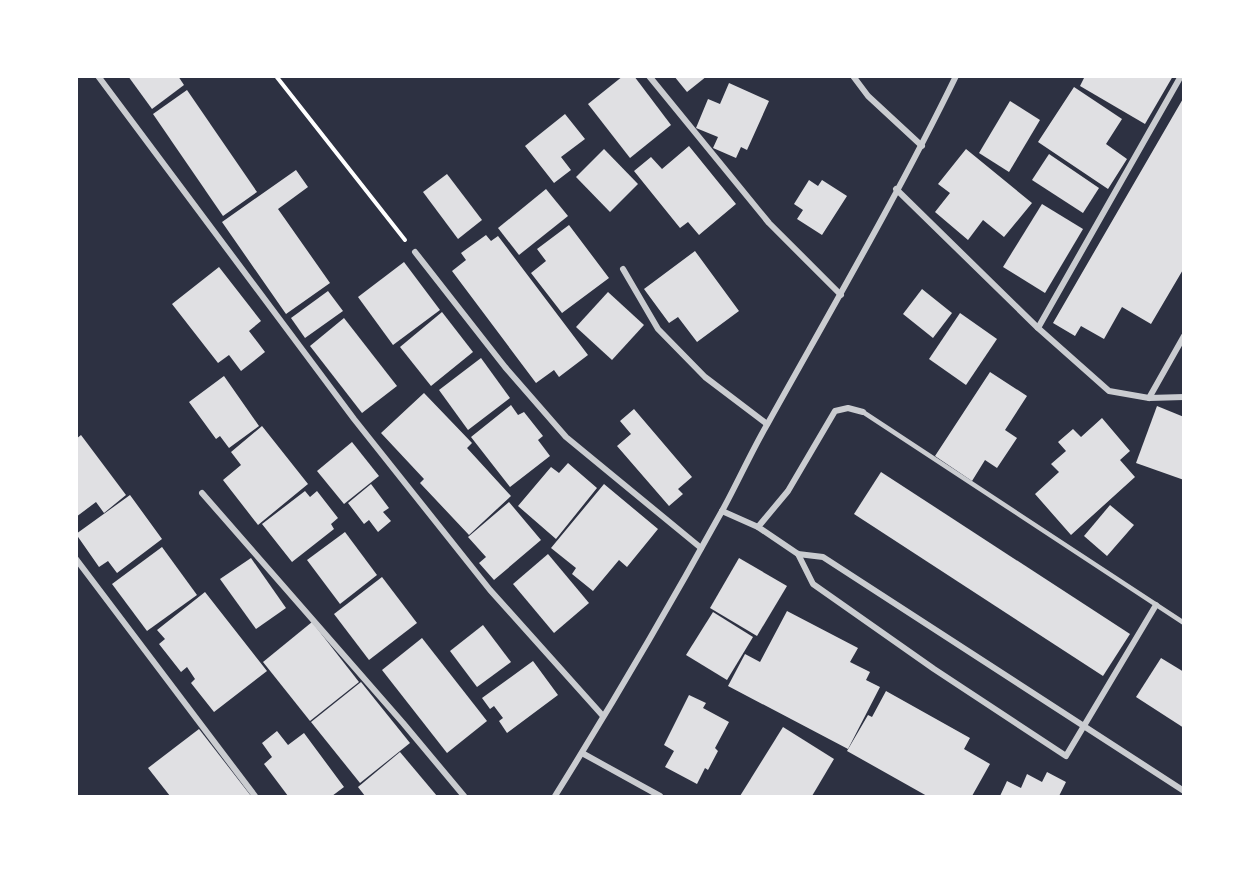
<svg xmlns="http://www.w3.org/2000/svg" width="1260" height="873" viewBox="0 0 1260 873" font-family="Rubik,sans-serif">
<rect width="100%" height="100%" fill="#2d3142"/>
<!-- building -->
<g fill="#e0e0e3">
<polygon points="128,76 178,76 184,85 152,109"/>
<polygon points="623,76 634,76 671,125 630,158 588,104"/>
<polygon points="674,76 707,76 687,92"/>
<polygon points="1085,76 1173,76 1145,124 1080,86"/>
<polygon points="729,83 769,101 747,150 741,147 736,158 713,148 718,137 696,128 708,99 720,104"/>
<polygon points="1074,87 1122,119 1106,144 1127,159 1108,189 1038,142"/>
<polygon points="187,90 257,192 223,216 153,114"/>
<polygon points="1184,97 1184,268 1151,324 1122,307 1104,339 1081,326 1075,336 1053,323"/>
<polygon points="1010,101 1040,120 1009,172 979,153"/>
<polygon points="565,114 585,139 561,157 571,170 554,183 525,146"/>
<polygon points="689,146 736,204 699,235 688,222 680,228 634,171 651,157 662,169"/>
<polygon points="604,149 638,184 610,212 576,177"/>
<polygon points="966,149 1032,203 1004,237 983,220 968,240 935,212 950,193 938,184"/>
<polygon points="1049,154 1099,188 1083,213 1032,180"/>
<polygon points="296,170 308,187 278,209 330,283 286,314 222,222"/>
<polygon points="447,174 482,220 458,239 423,192"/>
<polygon points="809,180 818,186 822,180 847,196 822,235 797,219 803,210 794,204"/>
<polygon points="546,189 568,216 519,255 498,228"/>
<polygon points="1042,204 1083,229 1045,293 1003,267"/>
<polygon points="569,225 609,278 562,313 531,273 546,261 537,249"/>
<polygon points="486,235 491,241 498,236 588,355 559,377 554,370 536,383 452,271 466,260 461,253"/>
<polygon points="695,251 739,311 697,342 678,317 669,323 644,289"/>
<polygon points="404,262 440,310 393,345 358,297"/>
<polygon points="219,267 261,321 249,331 265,352 241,371 229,355 218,363 172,304"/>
<polygon points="922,289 952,313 933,338 903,314"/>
<polygon points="328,291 343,311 305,338 291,318"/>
<polygon points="608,292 644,325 612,360 576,327"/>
<polygon points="442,312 473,352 431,386 400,347"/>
<polygon points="960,313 997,339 966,385 929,359"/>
<polygon points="344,318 397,386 362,413 310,346"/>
<polygon points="481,358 510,398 468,430 439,390"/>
<polygon points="990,372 1027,396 1005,430 1017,438 997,468 985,460 972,481 935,456"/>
<polygon points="224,376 259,426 229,448 220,436 216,439 189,402"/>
<polygon points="424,393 472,443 467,448 511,496 469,535 420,483 424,479 381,433"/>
<polygon points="511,405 518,415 524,412 543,436 538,440 550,456 510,487 471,437"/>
<polygon points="1157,406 1184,417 1184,480 1136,463"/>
<polygon points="634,409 692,477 678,489 683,494 669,506 617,446 631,434 620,421"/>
<polygon points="1102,418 1130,451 1120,460 1135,477 1071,535 1035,494 1059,472 1051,464 1066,451 1058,442 1073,429 1081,437"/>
<polygon points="262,426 308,484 258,525 223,480 241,465 231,452"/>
<polygon points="81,435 126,495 104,513 96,502 76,517 76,439"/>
<polygon points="352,442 379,476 344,504 317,471"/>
<polygon points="568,463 597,488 556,539 518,506 551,467 559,473"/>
<polygon points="881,472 1130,634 1103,676 854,514"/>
<polygon points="371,484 389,508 383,512 391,521 378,532 369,520 364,524 348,503"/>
<polygon points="604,484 658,529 627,567 619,560 593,591 572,574 576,568 551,548"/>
<polygon points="305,491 310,497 317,491 338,518 331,524 334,529 292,562 262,524"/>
<polygon points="130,495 162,539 117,573 108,561 99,567 76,534"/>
<polygon points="509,502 541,540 494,580 479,563 486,557 468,537"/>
<polygon points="1110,505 1134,525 1107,556 1084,536"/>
<polygon points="345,532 377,575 340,604 307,560"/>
<polygon points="162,547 197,595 147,631 112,584"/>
<polygon points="548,554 589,603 554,633 513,584"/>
<polygon points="251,558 286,608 256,629 220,579"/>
<polygon points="739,558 787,586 757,636 710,608"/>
<polygon points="382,577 417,623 369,660 334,614"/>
<polygon points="205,592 267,671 214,712 191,683 195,679 187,667 181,672 159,644 165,639 157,630"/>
<polygon points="787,611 858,648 850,662 870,672 866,680 880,687 848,749 728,686 745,654 760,662"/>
<polygon points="713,612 753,637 727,680 686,655"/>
<polygon points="312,622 359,682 310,721 263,662"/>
<polygon points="483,625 511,662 477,687 450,651"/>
<polygon points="422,638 487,721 447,753 382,670"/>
<polygon points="1161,658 1184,672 1184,728 1136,697"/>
<polygon points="533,661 558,695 507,733 499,721 503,718 494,706 490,709 482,698"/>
<polygon points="361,682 410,743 360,783 311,722"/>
<polygon points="886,691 970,738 964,749 990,764 972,796 927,796 847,751 868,715 872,717"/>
<polygon points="689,695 706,703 703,708 729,722 715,748 718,751 708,770 705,768 697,784 665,767 674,751 664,745"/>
<polygon points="783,727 834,759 812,796 740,796"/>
<polygon points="199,729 251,796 170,796 148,768"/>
<polygon points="277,731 288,745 304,733 344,787 332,796 288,796 264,764 272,757 262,743"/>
<polygon points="400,752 437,796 365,796 358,787"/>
<polygon points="1047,772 1066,782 1059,796 1000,796 1007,781 1021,788 1027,774 1042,782"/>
</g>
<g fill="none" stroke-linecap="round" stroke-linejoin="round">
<!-- path -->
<polyline stroke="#fff" stroke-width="4" points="276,76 405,240"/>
<!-- service -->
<polyline stroke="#caccd0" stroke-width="4.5" points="863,412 1184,623"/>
<!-- minor -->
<g stroke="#caccd0" stroke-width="6">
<polyline points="98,76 354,419 490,590 603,716"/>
<polyline points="649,76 769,223 841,295"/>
<polyline points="853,76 868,96 922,146"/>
<polyline points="896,189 1038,328 1109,391 1149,398 1184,397"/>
<polyline points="415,252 505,367 566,437 701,548"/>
<polyline points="623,269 658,329 705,377 767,424"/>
<polyline points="1038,328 1181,76"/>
<polyline points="1149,398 1184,336"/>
<polyline points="202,493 403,723 464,796"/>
<polyline points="722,511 758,527 798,554 823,557 1184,791"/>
<polyline points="758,527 788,491 835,411 848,408 863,412"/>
<polyline points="798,554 813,584 934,669 1066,756 1156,605"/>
<polyline points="76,559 255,796"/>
<polyline points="582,753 660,796"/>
<path d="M555 796C613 703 669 607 722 511 738 482 751 452 768 423 832 308 898 195 956 76"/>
</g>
</g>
<!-- border -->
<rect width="1260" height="873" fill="none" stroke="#ffffff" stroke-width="156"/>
</svg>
